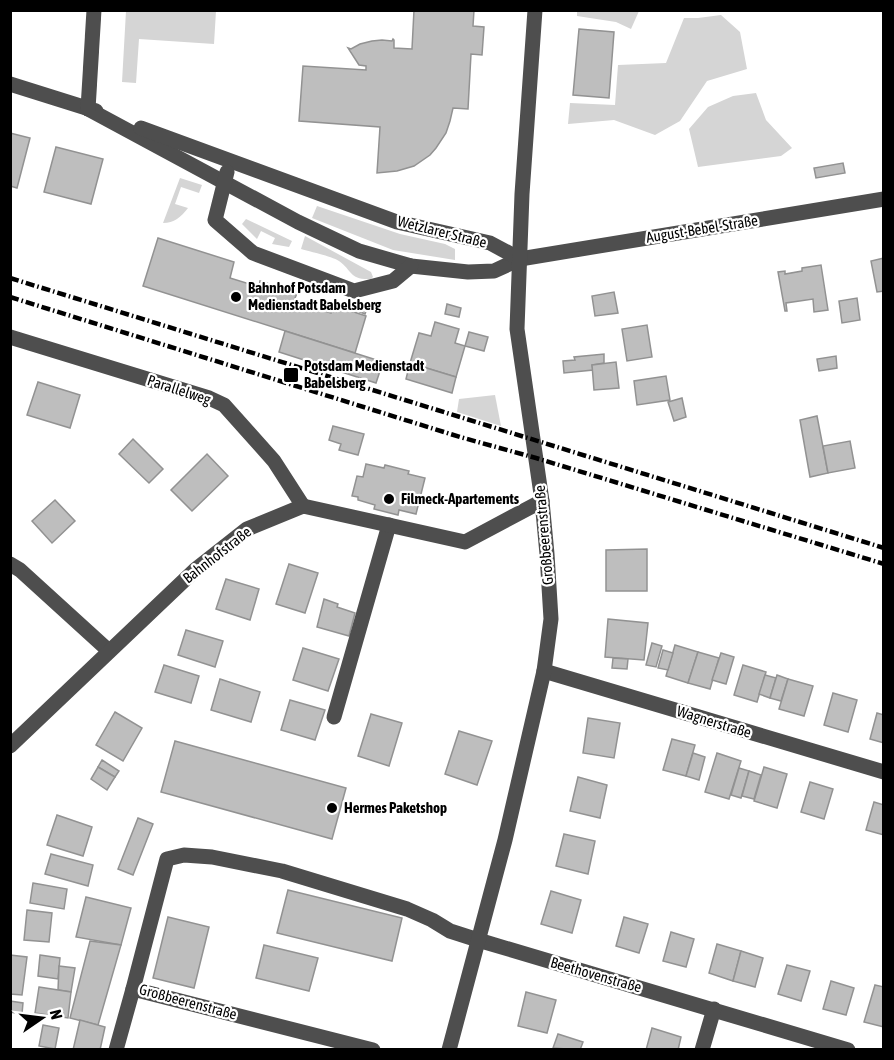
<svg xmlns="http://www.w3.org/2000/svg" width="894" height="1060" viewBox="0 0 894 1060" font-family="'Asap Condensed',sans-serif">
<rect width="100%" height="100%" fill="#fff"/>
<!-- green -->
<g fill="#d5d5d5">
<polygon points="126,11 216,11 214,44 139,39 136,83 122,82"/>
<polygon points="577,11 577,10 639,11 631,29 616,22 577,16"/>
<polygon points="721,15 740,32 747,69 707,81 680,121 655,135 614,120 568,124 570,103 615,105 618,65 666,63 684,18 698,18"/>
<polygon points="756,93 766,120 792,148 781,156 698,167 689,129 708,107 733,96"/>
<path d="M180 178 202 185 199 193 181 187 175 204 188 208C181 217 174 223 163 223Z"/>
<polygon points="317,206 400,234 445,244 455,249 455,260 393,250 312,218"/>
<polygon points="246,219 292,241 289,247 272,244 275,238 261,231 257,239 242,224"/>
<path d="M305 236 371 272 373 277 371 279C349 280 353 271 339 261 331 256 311 252 301 249Z"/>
<polygon points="495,395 501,426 457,412 459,399"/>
</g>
<!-- building -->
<g fill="#bebebe" stroke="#929292" stroke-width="1.5">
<polygon points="414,10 474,10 473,26 484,27 482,55 471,54 468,109 453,108 450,121 446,133 436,148 430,155 414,166 397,171 377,173 380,127 299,121 303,66 366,70 366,66 359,65 348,48 351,49 360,44 372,41 382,40 392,41 393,39 394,40 394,48 412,49"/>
<polygon points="579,29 614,32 609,98 573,95"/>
<polygon points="10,133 30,138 17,188 10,186"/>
<polygon points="56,147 103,159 91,204 44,192"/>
<polygon points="843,163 845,173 816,178 814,168"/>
<polygon points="158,238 234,262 230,278 259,287 260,281 297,293 294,301 331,313 333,305 366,316 355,353 143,286"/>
<polygon points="884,258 884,291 877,292 871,261"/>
<polygon points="821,265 828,310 814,312 813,299 786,303 787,311 785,311 778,272 785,271 785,274 802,271 802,268"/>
<polygon points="614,292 618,313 595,316 592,296"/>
<polygon points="857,298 860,320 842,323 839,301"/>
<polygon points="347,299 368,306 365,314 345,306"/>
<polygon points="447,304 461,308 459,317 445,314"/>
<polygon points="435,322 459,329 455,343 465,346 456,377 410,363 419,333 431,336"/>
<polygon points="647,325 652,357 627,361 622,329"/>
<polygon points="285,331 383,362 376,383 279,352"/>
<polygon points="469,332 488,337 484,351 465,346"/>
<polygon points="604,354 604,363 592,365 593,370 564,373 563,361 575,360 574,357"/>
<polygon points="836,356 837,368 819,371 817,359"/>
<polygon points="616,362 619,388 594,390 592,365"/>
<polygon points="410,363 456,377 452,393 406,379"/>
<polygon points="666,376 670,400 637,405 634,381"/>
<polygon points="38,382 80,395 70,428 27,415"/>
<polygon points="682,398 686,417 674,421 668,402"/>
<polygon points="817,416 828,473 810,477 800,420"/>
<polygon points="333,426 364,434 358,455 339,450 341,444 329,440"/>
<polygon points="133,439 163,469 149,483 119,454"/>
<polygon points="850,441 855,468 828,473 823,446"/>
<polygon points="207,454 228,476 192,511 171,490"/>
<polygon points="366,464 384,468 385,465 409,471 408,474 425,478 416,514 399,510 398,515 374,509 375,505 358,500 358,497 352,496 357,476 363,477"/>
<polygon points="55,500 75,521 52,543 32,521"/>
<polygon points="647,549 647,591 606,591 606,550"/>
<polygon points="289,564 318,573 305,613 276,604"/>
<polygon points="226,579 259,589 250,620 216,609"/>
<polygon points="324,599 338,604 337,607 355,613 349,636 317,627"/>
<polygon points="608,619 648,623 644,660 605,657"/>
<polygon points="186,630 223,641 215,667 178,655"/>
<polygon points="652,643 662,646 656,667 646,665"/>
<polygon points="675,645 698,652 688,683 666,676"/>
<polygon points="303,648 339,659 328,691 293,680"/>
<polygon points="663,650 673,653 668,670 658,668"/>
<polygon points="698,652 719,658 710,689 688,683"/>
<polygon points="721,653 734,657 726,684 712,680"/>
<polygon points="613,658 628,659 627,669 612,668"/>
<polygon points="164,665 199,676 191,703 155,692"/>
<polygon points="743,665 766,672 757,702 734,695"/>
<polygon points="765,675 776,678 770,698 759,694"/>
<polygon points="777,675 788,679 781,701 770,698"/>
<polygon points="220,679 260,692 251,722 211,710"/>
<polygon points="788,679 813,686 804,716 779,709"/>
<polygon points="833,693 857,700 848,732 824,725"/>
<polygon points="290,700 325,710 315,740 281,730"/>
<polygon points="115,712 142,728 123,761 96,745"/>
<polygon points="877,713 884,715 884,743 870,739"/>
<polygon points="371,714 402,723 389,766 358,756"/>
<polygon points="588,718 620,723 614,758 583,753"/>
<polygon points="459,731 492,741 477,785 445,774"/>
<polygon points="672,739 695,745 686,776 663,770"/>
<polygon points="175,741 346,788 332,839 161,792"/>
<polygon points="693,753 705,757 699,780 686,776"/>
<polygon points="717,753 741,761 729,799 705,792"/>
<polygon points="102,760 119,771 115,777 98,767"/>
<polygon points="98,767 115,777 107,790 91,779"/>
<polygon points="764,767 787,774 777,808 754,801"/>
<polygon points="739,768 749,771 741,798 731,795"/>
<polygon points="749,771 761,775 754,799 742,796"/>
<polygon points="578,777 607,785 600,818 570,811"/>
<polygon points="810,782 833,789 824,819 801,812"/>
<polygon points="874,802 884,805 884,835 866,830"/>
<polygon points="57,815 92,827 83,856 47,845"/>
<polygon points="138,818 153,824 133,875 118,869"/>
<polygon points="564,834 595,841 588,874 556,866"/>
<polygon points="51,854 93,865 88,886 45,874"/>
<polygon points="33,883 67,889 64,909 30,903"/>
<polygon points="288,890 402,918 392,961 277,933"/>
<polygon points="551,891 581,900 572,933 541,924"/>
<polygon points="86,897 131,908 121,945 76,937"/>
<polygon points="27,910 52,913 49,942 24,940"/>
<polygon points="168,917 209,927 194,988 153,978"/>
<polygon points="624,917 648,924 639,953 616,946"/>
<polygon points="671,932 694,939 686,967 663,961"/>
<polygon points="90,941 121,945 98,1025 70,1018"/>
<polygon points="717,944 741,951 733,981 709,973"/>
<polygon points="264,945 318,958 309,991 256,978"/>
<polygon points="741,951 763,958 755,987 733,981"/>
<polygon points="10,955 27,957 22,995 10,994"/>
<polygon points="40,955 60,958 58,979 38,976"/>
<polygon points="787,965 810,971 801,1001 778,994"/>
<polygon points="59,966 75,968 71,992 58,990"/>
<polygon points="831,981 854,988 846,1015 823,1009"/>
<polygon points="875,985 884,987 884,1027 864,1022"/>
<polygon points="39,987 71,992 68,1018 35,1013"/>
<polygon points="526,992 556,1000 547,1033 518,1026"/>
<polygon points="10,1001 23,1003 22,1014 10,1012"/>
<polygon points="80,1020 105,1027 100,1050 73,1050"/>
<polygon points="43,1025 59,1028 55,1049 39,1046"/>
<polygon points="652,1028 681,1037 678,1050 646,1050"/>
<polygon points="558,1034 583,1042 580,1050 553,1048"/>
</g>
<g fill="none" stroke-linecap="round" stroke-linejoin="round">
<!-- minor -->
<g stroke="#4e4e4e" stroke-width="15">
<polyline points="10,84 96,111"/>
<polyline points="88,109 298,222 359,251 411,266 468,272 494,271 520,259 884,199"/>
<polyline points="88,109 94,10"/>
<polyline points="141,128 397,222 490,243 520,259"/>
<polyline points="227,172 215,220 253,253 354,291 393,281 411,266"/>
<polyline points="10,337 209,398 224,405 274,461 303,506"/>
<polyline points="10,564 20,570 109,651"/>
<polyline points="544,671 884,772"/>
<polyline points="334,717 389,525"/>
<polyline points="10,746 195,570 247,529 303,506 465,542 542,501"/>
<polyline points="116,1050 133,989"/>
<polyline points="373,1050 133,989 167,859 184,855 212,857 282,871 407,909 432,920 450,931 478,940 848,1050"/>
<polyline points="449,1050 505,840 544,671 551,619 547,554 542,501 517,329 522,194 535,10"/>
<polyline points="702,1050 714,1009"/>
</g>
<!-- rail -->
<g stroke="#000" stroke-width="4.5" stroke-dasharray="9 3 1.5 3" stroke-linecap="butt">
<polyline points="10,278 884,548"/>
<polyline points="10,297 460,437 536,458 884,564"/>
</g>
</g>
<!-- markers -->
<g fill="#000" stroke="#fff" stroke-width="2">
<circle cx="236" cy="297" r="6"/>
<rect x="283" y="367" width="16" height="16" rx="3"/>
<circle cx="389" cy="499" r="6"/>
<circle cx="332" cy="808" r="6"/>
</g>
<g text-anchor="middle" stroke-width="4.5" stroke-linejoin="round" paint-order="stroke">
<!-- street labels -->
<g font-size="15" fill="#000" stroke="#fff">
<text transform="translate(702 229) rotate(-9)" y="5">August-Bebel-Straße</text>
<text transform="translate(442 232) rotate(14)" y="5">Wetzlarer Straße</text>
<text transform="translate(179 390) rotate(18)" y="5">Parallelweg</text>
<text transform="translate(544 535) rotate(-95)" y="5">Großbeerenstraße</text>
<text transform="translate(217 555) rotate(-38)" y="5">Bahnhofstraße</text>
<text transform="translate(714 722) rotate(17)" y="5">Wagnerstraße</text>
<text transform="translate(596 975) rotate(16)" y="5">Beethovenstraße</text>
<text transform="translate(188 1002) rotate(15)" y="5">Großbeerenstraße</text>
</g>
<!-- poi labels -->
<g font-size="15" font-weight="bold" fill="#000" stroke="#fff" text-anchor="start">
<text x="248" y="293">Bahnhof Potsdam<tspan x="248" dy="17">Medienstadt Babelsberg</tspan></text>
<text x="304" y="371">Potsdam Medienstadt<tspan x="304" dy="17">Babelsberg</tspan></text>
<text x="401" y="504">Filmeck-Apartements</text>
<text x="344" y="813">Hermes Paketshop</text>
</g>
</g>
<!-- border -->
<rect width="894" height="1060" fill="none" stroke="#000000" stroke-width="24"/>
<!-- north arrow -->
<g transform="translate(42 1018) rotate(76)" stroke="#ffffff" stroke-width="4.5" paint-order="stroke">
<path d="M0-4.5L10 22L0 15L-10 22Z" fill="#000000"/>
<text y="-9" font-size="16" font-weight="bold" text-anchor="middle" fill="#000000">N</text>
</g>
</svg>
